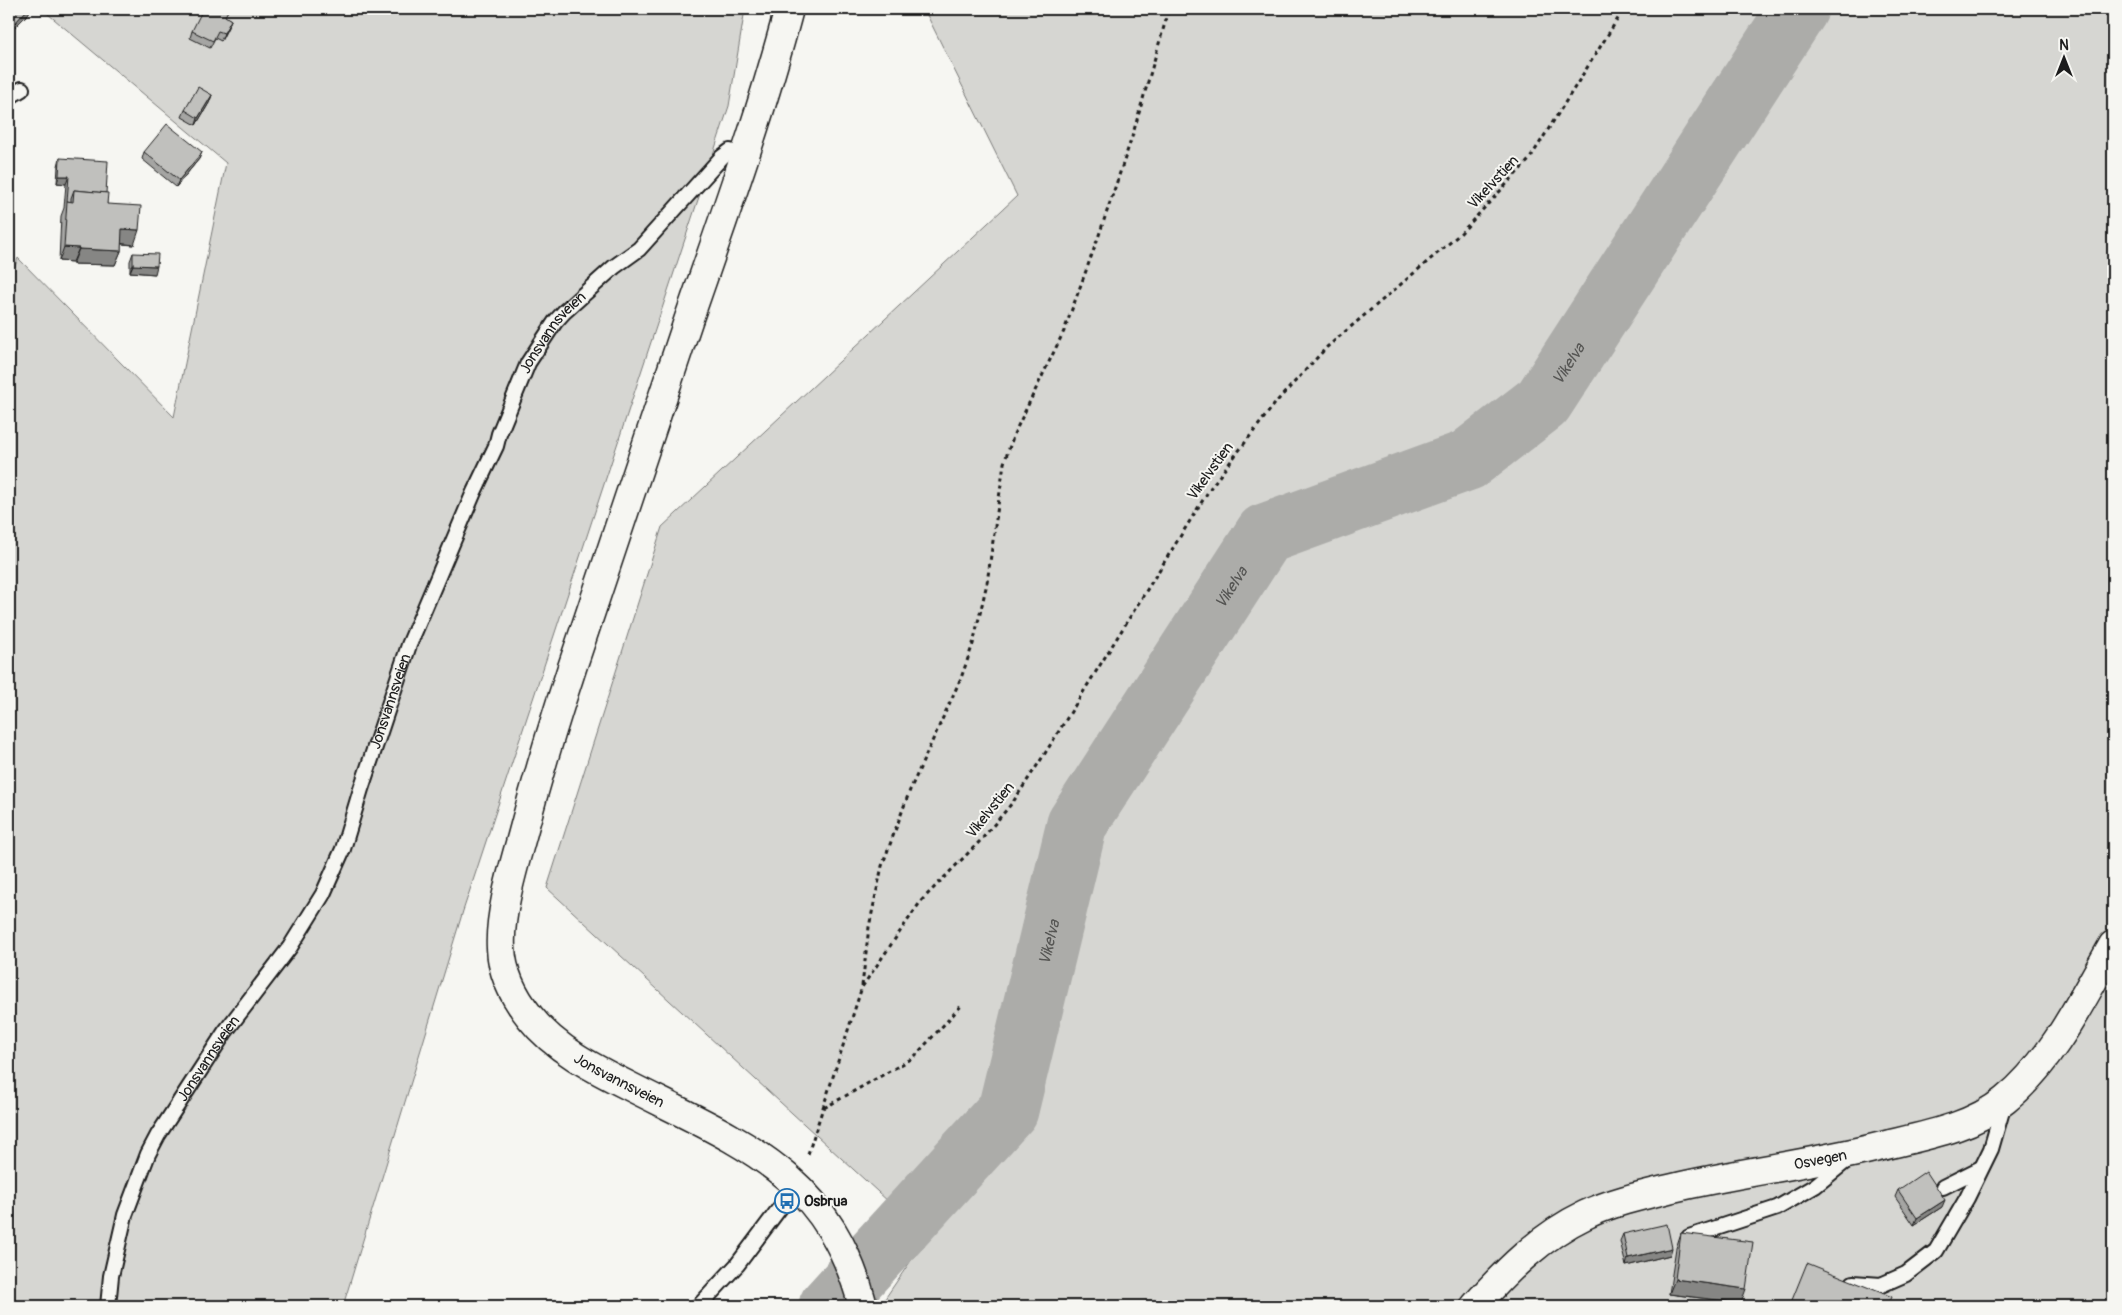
<svg xmlns="http://www.w3.org/2000/svg" width="2122" height="1315" viewBox="0 0 2122 1315" font-family="Pangolin,sans-serif">
<rect width="100%" height="100%" fill="#f6f6f2"/>
<filter id="ink" filterUnits="userSpaceOnUse"><feTurbulence type="fractalNoise" baseFrequency=".02" numOctaves="2"/><feDisplacementMap in="SourceGraphic" scale="10" xChannelSelector="R" yChannelSelector="G"/><feConvolveMatrix kernelMatrix="1 2 1 2 8 2 1 2 1" color-interpolation-filters="sRGB"/></filter>
<g filter="url(#ink)">
<!-- green -->
<g fill="#d6d6d2" stroke="#797977">
<polygon points="42,9 745,9 729,106 463,911 343,1306 9,1306 9,283 18,258 174,417 226,163"/>
<polygon points="924,9 2113,9 2113,1306 880,1306 927,1237 547,888 662,527 1017,196"/>
</g>
<g fill="none" stroke-linecap="round" stroke-linejoin="round">
<!-- river -->
<path stroke="#acaca9" stroke-width="61" id="s1" d="M829 1306 1008 1110 1077 824 1265 534 1468 460 1543 402 1798 9"/>
<defs>
<g id="lane">
<polyline points="9,97 22,89"/>
<polyline points="1943,1187 1981,1168"/>
<polyline points="1689,1237 1777,1208 1815,1186 1847,1160"/>
<polyline points="1853,1283 1881,1285 1906,1274 1936,1251 1967,1198 1991,1149 2004,1104"/>
<path id="s2" d="M108 1306 111 1276 125 1215 148 1154 158 1135 225 1032 290 947 323 894 343 849 361 789 409 645 474 492 496 446 499 434 528 363 555 322 564 312 614 267 639 249 722 157 730 151 747 155"/>
<polyline points="699,1306 737,1265 797,1185"/>
</g>
<g id="street">
<path id="s3" d="M1475 1306C1506 1271 1541 1236 1585 1215 1612 1202 1644 1195 1673 1188 1745 1171 1819 1163 1890 1144 1929 1135 1974 1126 2005 1100 2053 1061 2083 997 2113 945"/>
</g>
<g id="secondary">
<path id="s4" d="M789 9C761 115 724 217 688 321 653 424 619 528 584 632 561 699 540 767 522 836 513 869 499 914 501 948 502 974 514 997 530 1017 555 1049 593 1068 629 1086 741 1143 828 1172 863 1306"/>
</g>
</defs>
<!-- lane casing -->
<use href="#lane" stroke="#1c1c1c" stroke-width="18"/>
<!-- street casing -->
<use href="#street" stroke="#1c1c1c" stroke-width="31"/>
<!-- secondary casing -->
<use href="#secondary" stroke="#1c1c1c" stroke-width="31"/>
<!-- path -->
<g stroke="#1c1c1c" stroke-width="3" stroke-dasharray="4 4" stroke-linecap="butt">
<polyline points="862,986 869,927 882,866 910,790 961,678 973,644 987,583 1004,463 1014,434 1064,331 1098,238 1132,137 1169,9"/>
<polyline points="824,1108 913,1058 962,1005"/>
<polyline points="808,1154 862,987 921,901 981,840 1013,802 1044,755 1211,487 1277,401 1327,347 1460,234 1529,160 1624,9"/>
</g>
<!-- lane -->
<use href="#lane" stroke="#f6f6f2" stroke-width="14"/>
<!-- street -->
<use href="#street" stroke="#f6f6f2" stroke-width="28"/>
<!-- secondary -->
<use href="#secondary" stroke="#f6f6f2" stroke-width="28"/>
</g>
<!-- wall -->
<g fill="#a5a5a3" stroke="#1c1c1c">
<polygon points="226,17 231,20 228,27 221,41 215,38 210,48 190,38 192,31"/>
<polygon points="212,95 209,103 196,125 182,117 185,110"/>
<polygon points="144,152 202,152 199,159 176,187 142,159"/>
<polygon points="60,158 106,193 107,204 134,245 121,244 121,251 115,265 73,264 73,262 59,261 61,216 64,208 66,184 57,183 58,166"/>
<polygon points="133,253 155,274 130,272 130,261"/>
<polygon points="1898,1190 1942,1207 1914,1225 1895,1197"/>
<polygon points="1681,1233 1741,1303 1669,1294 1676,1248"/>
<polygon points="1623,1234 1670,1255 1626,1266 1620,1241"/>
</g>
<!-- shaded-wall -->
<g fill="#868684" stroke="#1c1c1c">
<polygon points="28,9 30,9 29,13 9,33 9,29"/>
<polygon points="231,20 228,27 221,41 224,33"/>
<polygon points="212,95 209,103 196,125 198,118"/>
<polygon points="202,152 199,159 176,187 179,180"/>
<polygon points="59,176 69,176 66,184 57,183"/>
<polygon points="122,229 139,230 134,245 117,243"/>
<polygon points="64,247 79,248 73,262 59,261"/>
<polygon points="79,249 121,251 115,265 73,264"/>
<polygon points="133,265 157,266 155,274 130,272"/>
<polygon points="1945,1200 1942,1207 1914,1225 1917,1218"/>
<polygon points="1672,1248 1670,1255 1626,1266 1628,1258"/>
<polygon points="1675,1279 1746,1289 1741,1303 1669,1294"/>
</g>
<!-- building -->
<g fill="#c0c0bd" stroke="#1c1c1c">
<polygon points="9,9 28,9 9,29"/>
<polygon points="203,9 229,9 225,16 231,20 224,33 218,31 213,41 192,31"/>
<polygon points="198,87 212,95 198,118 185,110"/>
<polygon points="167,124 202,152 179,180 144,152"/>
<polygon points="60,158 108,161 106,193 74,190 71,198 71,202 67,201 69,176 59,176"/>
<polygon points="74,190 108,193 107,204 141,206 139,230 122,229 121,251 79,249 79,248 64,247 67,201 73,202"/>
<polygon points="133,253 158,254 157,266 133,265"/>
<polygon points="1926,1171 1945,1200 1917,1218 1898,1190"/>
<polygon points="1667,1224 1672,1248 1628,1258 1623,1234"/>
<polygon points="1681,1233 1753,1242 1746,1289 1675,1279"/>
<polygon points="1807,1263 1892,1297 1888,1306 1794,1306 1790,1305"/>
</g>
</g>
<!-- icons -->
<defs>
<symbol id="bus-ring" viewBox="-11 -11 22 22"><circle r="9.5" fill="#f6f6f2" stroke="#1f6fb2" stroke-width="1.5"/><path d="M-5-6H5V4H4V6H2V4H-2V6H-4V4H-5ZM-3.5-4V0h7V-4ZM-3.5 1.2v1.5H-2V1.2ZM2 1.2v1.5H3.5V1.2Z" fill="#1f6fb2"/></symbol>
</defs>
<g fill-rule="evenodd">
<use href="#bus-ring" x="773" y="1187" width="28" height="28"/>
</g>
<g text-anchor="middle" stroke-width="4" stroke-linejoin="round" paint-order="stroke">
<!-- street labels -->
<g font-size="15" fill="#1c1c1c" stroke="#f6f6f2">
<text transform="translate(1493 182) rotate(-47)" y="5">Vikelvstien</text>
<text dy="5" stroke="none"><textPath href="#s2" startOffset="1081">Jonsvannsveien</textPath></text>
<text transform="translate(1210 471) rotate(-54)" y="5">Vikelvstien</text>
<text dy="5" stroke="none"><textPath href="#s2" startOffset="676">Jonsvannsveien</textPath></text>
<text transform="translate(990 810) rotate(-51)" y="5">Vikelvstien</text>
<text dy="5" stroke="none"><textPath href="#s2" startOffset="271">Jonsvannsveien</textPath></text>
<text dy="5" stroke="none"><textPath href="#s4" startOffset="1170">Jonsvannsveien</textPath></text>
<text dy="5" stroke="none"><textPath href="#s3" startOffset="386">Osvegen</textPath></text>
</g>
<!-- poi labels -->
<g font-size="15" font-weight="bold" fill="#1c1c1c" stroke="#f6f6f2" text-anchor="start">
<text x="804" y="1206">Osbrua</text>
</g>
<!-- water labels -->
<g font-size="16" font-style="italic" fill="#565654" stroke="#f6f6f2">
<text dy="6" stroke="none"><textPath href="#s1" startOffset="1262">Vikelva</textPath></text>
<text dy="6" stroke="none"><textPath href="#s1" startOffset="842">Vikelva</textPath></text>
<text dy="6" stroke="none"><textPath href="#s1" startOffset="438">Vikelva</textPath></text>
</g>
</g>
<!-- margin -->
<rect width="2122" height="1315" fill="none" stroke="#f6f6f2" stroke-width="30"/>
<rect x="15" y="15" width="2092" height="1285" fill="none" stroke="#1c1c1c" stroke-width="2" filter="url(#ink)"/>
<!-- north arrow -->
<g transform="translate(2064 58)" stroke="#f6f6f2" stroke-width="4" paint-order="stroke">
<path d="M0-4L9 19L0 12L-9 19Z" fill="#1c1c1c"/>
<text y="-8" font-size="14" font-weight="bold" text-anchor="middle" fill="#1c1c1c">N</text>
</g>
</svg>
